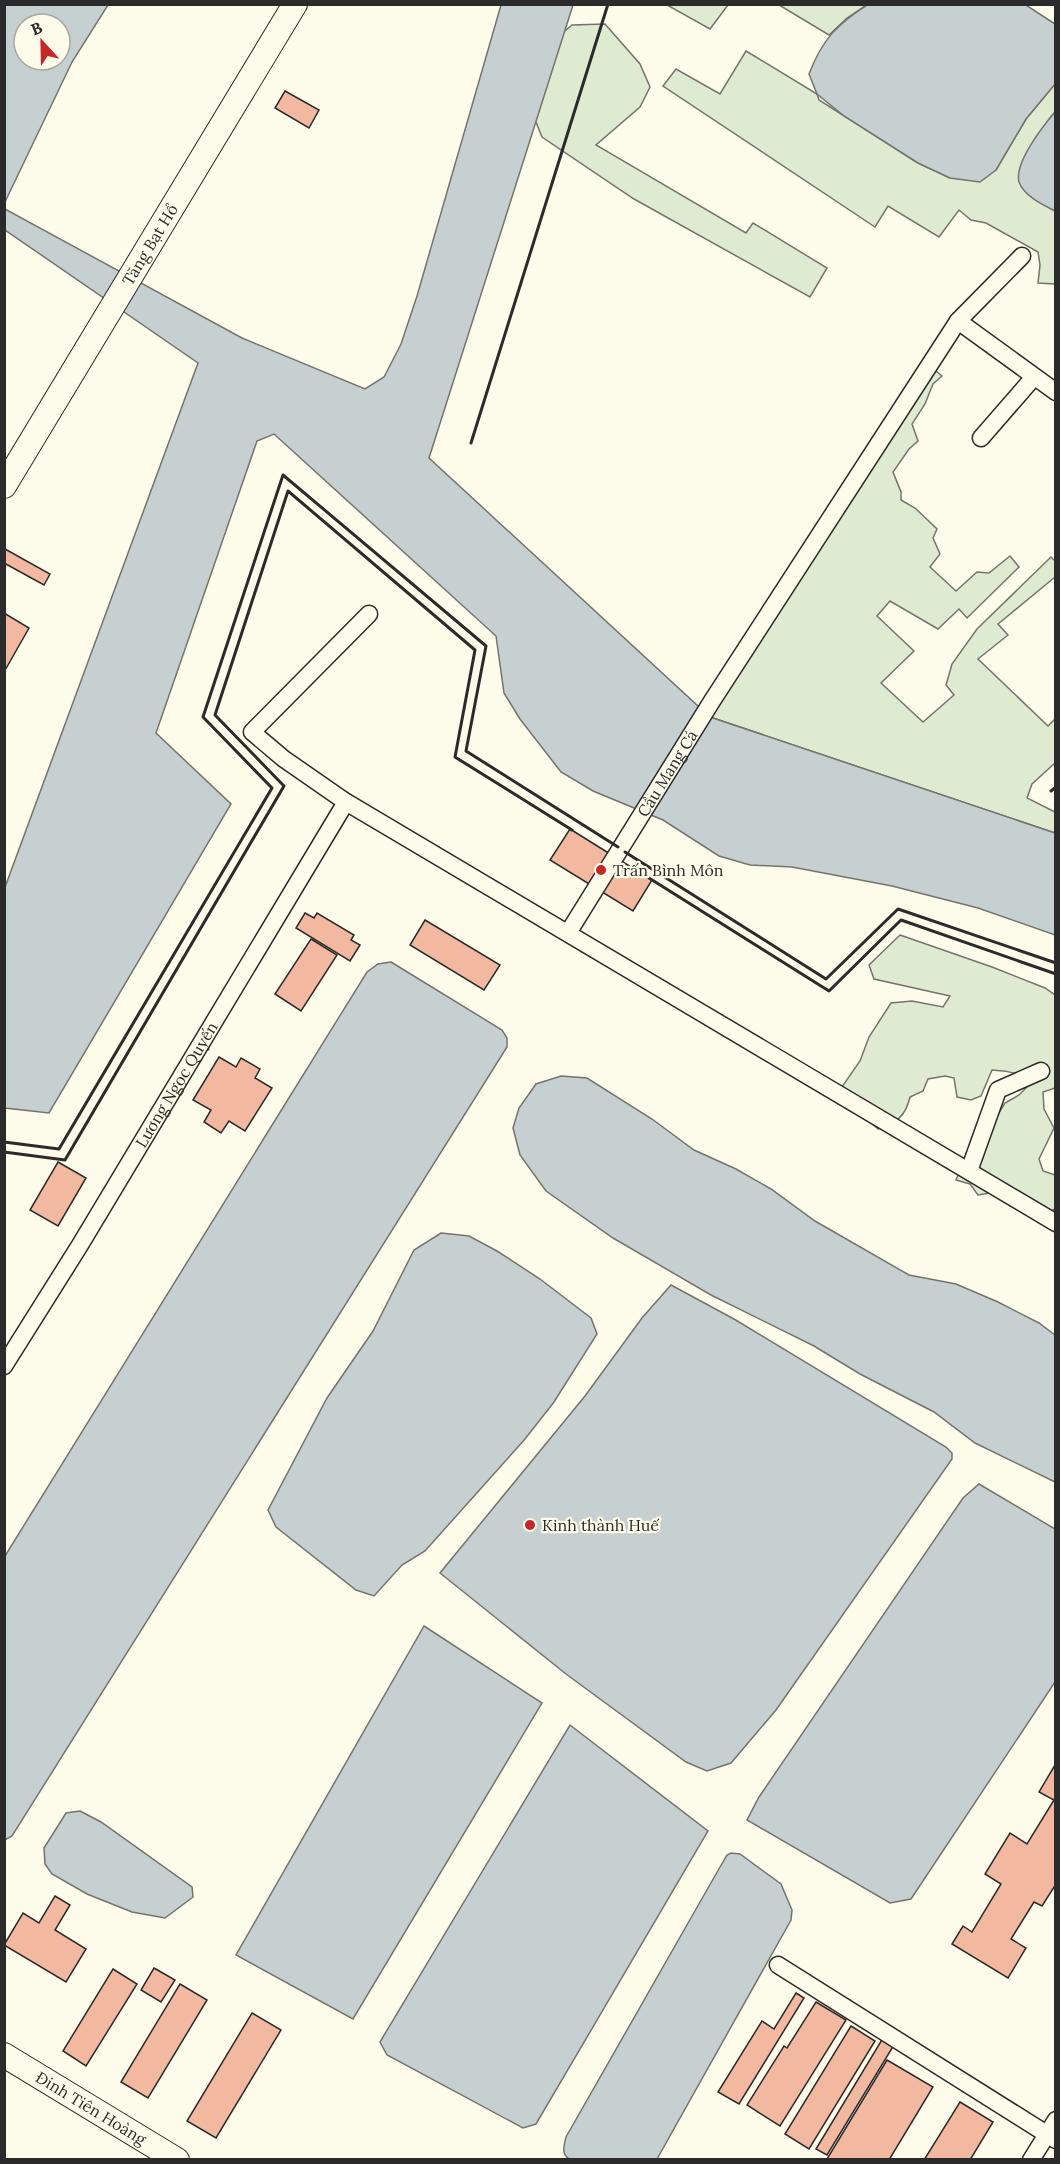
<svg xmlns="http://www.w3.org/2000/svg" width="1060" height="2164" viewBox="0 0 1060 2164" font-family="Lora,serif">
<rect width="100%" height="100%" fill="#fdfbea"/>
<!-- green -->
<g fill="#deebd1" stroke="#74746e" stroke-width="1.5">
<polygon points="667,5 728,5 710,29"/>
<polygon points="779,5 867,5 847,18 829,35"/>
<polygon points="605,24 640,64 650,87 640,107 596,145 746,233 753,223 827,268 810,297 634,199 542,137 529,105 547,46 572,25"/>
<polygon points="746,51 817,94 819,100 918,163 950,178 996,170 1026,119 1055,84 1055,112 1049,119 1028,194 1055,211 1055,284 1038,283 1040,265 1038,252 986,223 971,220 959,210 939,237 888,206 875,227 663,86 676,69 720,94"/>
<polygon points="931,367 942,376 933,384 925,404 912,424 918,441 909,449 893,472 901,492 901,500 915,508 937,529 933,538 940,554 930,567 956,591 977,572 989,573 1010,556 1019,567 967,618 959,609 938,629 890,601 877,616 914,651 881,683 923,722 954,695 946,685 952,664 977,629 1051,557 1055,561 1055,577 998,624 1008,635 978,659 1048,726 1055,719 1055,763 1032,784 1027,798 1055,812 1055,833 710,717"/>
<path d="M900 935 992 967 1045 988 1055 995V1088L1043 1092 1044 1109 1054 1128 1039 1159 1043 1171 1055 1175V1209L1051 1211 1027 1201 1010 1206 1001 1191 978 1195 970 1184 956 1180 965 1158 976 1140 995 1119 1005 1103 1019 1095 1029 1085C1018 1071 1008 1071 992 1070L981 1096 971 1100 957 1097 954 1078 945 1076 928 1079 923 1091 910 1097C905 1118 897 1121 878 1129L837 1094 860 1061 869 1037 891 1003 912 1001 943 1007 950 996 874 979 869 965Z"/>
</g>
<!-- water -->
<g fill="#c7d0d0" stroke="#74746e" stroke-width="1.5" fill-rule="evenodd">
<path d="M5 4 108 5 72 62 5 202ZM24 24H60V60H24Z"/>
<polygon points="501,5 573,5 429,458 710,717 1055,833 1055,935 978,908 892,886 792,867 750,865 719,856 663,820 593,791 561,772 520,719 504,693 496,636 274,434 257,441 156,733 231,804 49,1113 5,1108 4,890 198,363 5,230 5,209 242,338 365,389 384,377 401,344 417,296"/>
<path d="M867 5H1026L1055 24V84L1026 119 996 170 980 182 950 178 918 163 844 116 817 94 809 74C822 40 837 24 867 5Z"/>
<path d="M1055 112V211C1043 205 1024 196 1019 182 1014 163 1043 126 1055 112Z"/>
<polygon points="391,962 502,1030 507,1038 507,1047 12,1836 5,1840 5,1556 367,972 378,964"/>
<polygon points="561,1076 587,1078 652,1119 694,1150 736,1169 771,1189 815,1221 909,1275 956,1284 998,1302 1039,1323 1055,1335 1055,1482 975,1443 934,1412 860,1374 814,1346 711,1295 613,1238 546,1191 520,1155 513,1128 519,1108 536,1084"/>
<polygon points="441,1233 469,1236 497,1251 540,1279 591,1318 597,1334 554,1402 525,1439 425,1551 402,1565 374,1596 356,1590 276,1527 268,1510 327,1398 373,1331 414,1250"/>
<polygon points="671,1285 734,1319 946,1447 952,1453 952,1459 776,1710 731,1763 707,1771 686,1762 566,1674 440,1573 585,1396 642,1318"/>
<polygon points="979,1484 1055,1529 1055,1682 911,1899 890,1903 747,1820 759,1797 963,1498"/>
<polygon points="424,1626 542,1703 353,2019 236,1955"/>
<polygon points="570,1725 708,1831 536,2124 523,2128 387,2055 380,2042"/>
<polygon points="80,1811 101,1822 192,1887 193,1897 165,1918 132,1912 87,1894 52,1874 45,1864 44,1848 66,1813"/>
<path d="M731 1853 740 1854 781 1884 792 1910 791 1920 657 2159H569C561 2153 564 2146 566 2137L720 1867 727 1855Z"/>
</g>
<!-- building -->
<g fill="#f2b8a0" stroke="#2b2b2b" stroke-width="1.5">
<polygon points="285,91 319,110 309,128 275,108"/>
<polygon points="5,549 50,574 44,585 4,563"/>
<polygon points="4,613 29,628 4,672"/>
<polygon points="570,829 652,880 633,911 550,860"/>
<polygon points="305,913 314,918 317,913 354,935 351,940 360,945 350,961 296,928"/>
<polygon points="425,920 500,965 484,990 410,945"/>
<polygon points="311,939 337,955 301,1011 275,994"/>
<polygon points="219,1057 236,1067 241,1058 260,1069 255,1078 272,1088 245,1131 229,1121 221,1133 204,1122 211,1110 193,1100"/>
<polygon points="58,1162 86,1178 58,1226 30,1210"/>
<polygon points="1055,1765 1056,1884 1042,1906 1034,1902 1011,1939 1026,1948 1008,1978 952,1944 963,1926 972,1932 1001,1884 985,1874 1010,1833 1027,1844 1054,1800 1039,1792"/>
<polygon points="55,1896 70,1905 55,1930 86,1949 66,1982 4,1945 23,1913 39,1923"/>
<polygon points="154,1968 175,1980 161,2002 141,1990"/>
<polygon points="113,1969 137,1984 86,2066 63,2051"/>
<polygon points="180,1984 207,2000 148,2098 121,2082"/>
<polygon points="796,1993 804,1998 739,2104 718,2092 762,2021 774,2029"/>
<polygon points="816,2002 846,2020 780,2126 747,2105 784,2046 787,2048"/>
<polygon points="252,2013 281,2030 216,2138 187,2121"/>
<polygon points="851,2026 875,2041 809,2149 785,2134"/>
<polygon points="883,2038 894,2045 827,2155 816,2149"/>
<polygon points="887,2060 933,2087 889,2160 827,2159"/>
<polygon points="960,2102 993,2122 970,2160 924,2160"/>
</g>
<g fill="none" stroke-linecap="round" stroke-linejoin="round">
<defs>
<g id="minor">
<polyline points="958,321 1056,392"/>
<polyline points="981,438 1034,377"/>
<polyline points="369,614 252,732 284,759 346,802 1056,1223"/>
<path id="s1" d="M568 933 712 701 958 321 1022 256"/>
<polyline points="969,1171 998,1090 1041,1071"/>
<path id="s2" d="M4 1366 80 1245 346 802"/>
<polyline points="778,1965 1056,2140"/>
<polyline points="1031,2160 1056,2120"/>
</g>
<g id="secondary">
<path id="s3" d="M4 486 295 4"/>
<path id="s4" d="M4 2055 177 2160"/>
</g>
</defs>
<!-- minor casing -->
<use href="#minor" stroke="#2b2b2b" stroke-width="19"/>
<!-- secondary casing -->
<use href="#secondary" stroke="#2b2b2b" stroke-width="26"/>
<!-- minor -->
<use href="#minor" stroke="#fdfbea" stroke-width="16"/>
<!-- secondary -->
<use href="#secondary" stroke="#fdfbea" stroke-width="24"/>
<!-- wall -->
<g stroke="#2b2b2b" stroke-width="3">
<polyline points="471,443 608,4"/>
<polyline points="1051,791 1056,787"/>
<polyline points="625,852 826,979 898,909 1056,963"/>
<polyline points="649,878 829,991 901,920 1056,974"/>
<polyline points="4,1142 59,1149 272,788 203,717 283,475 486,646 466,751 618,847"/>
<polyline points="4,1152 65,1160 284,786 215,715 288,491 475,650 455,757 572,830"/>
</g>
</g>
<!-- markers -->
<g fill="#c62828" stroke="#fdfbea" stroke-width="2">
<circle cx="601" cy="870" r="6"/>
<circle cx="530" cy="1525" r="6"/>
</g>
<g text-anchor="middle" stroke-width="4.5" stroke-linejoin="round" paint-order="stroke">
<!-- street labels -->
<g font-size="16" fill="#2b2b2b" stroke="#fdfbea">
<text dy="6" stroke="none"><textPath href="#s3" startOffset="282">Tăng Bạt Hổ</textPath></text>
<text dy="6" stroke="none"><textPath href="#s1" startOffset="188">Cầu Mang Cá</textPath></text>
<text dy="6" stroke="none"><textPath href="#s2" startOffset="330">Lương Ngọc Quyến</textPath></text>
<text dy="6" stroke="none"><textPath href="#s4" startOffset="102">Đinh Tiên Hoàng</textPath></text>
</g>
<!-- poi labels -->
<g font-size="16" fill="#2b2b2b" stroke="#fdfbea" text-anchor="start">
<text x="613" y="876">Trấn Bình Môn</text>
<text x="542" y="1531">Kinh thành Huế</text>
</g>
</g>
<!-- border -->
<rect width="1060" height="2164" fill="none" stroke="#2b2b2b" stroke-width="12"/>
<!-- north arrow -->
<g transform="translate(42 42) rotate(338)"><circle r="28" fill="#fdfbea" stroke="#a9a89e" stroke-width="1.5"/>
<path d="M0-4.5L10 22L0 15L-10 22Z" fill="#c62828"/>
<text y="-9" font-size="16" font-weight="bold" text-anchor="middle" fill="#2b2b2b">B</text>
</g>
</svg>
